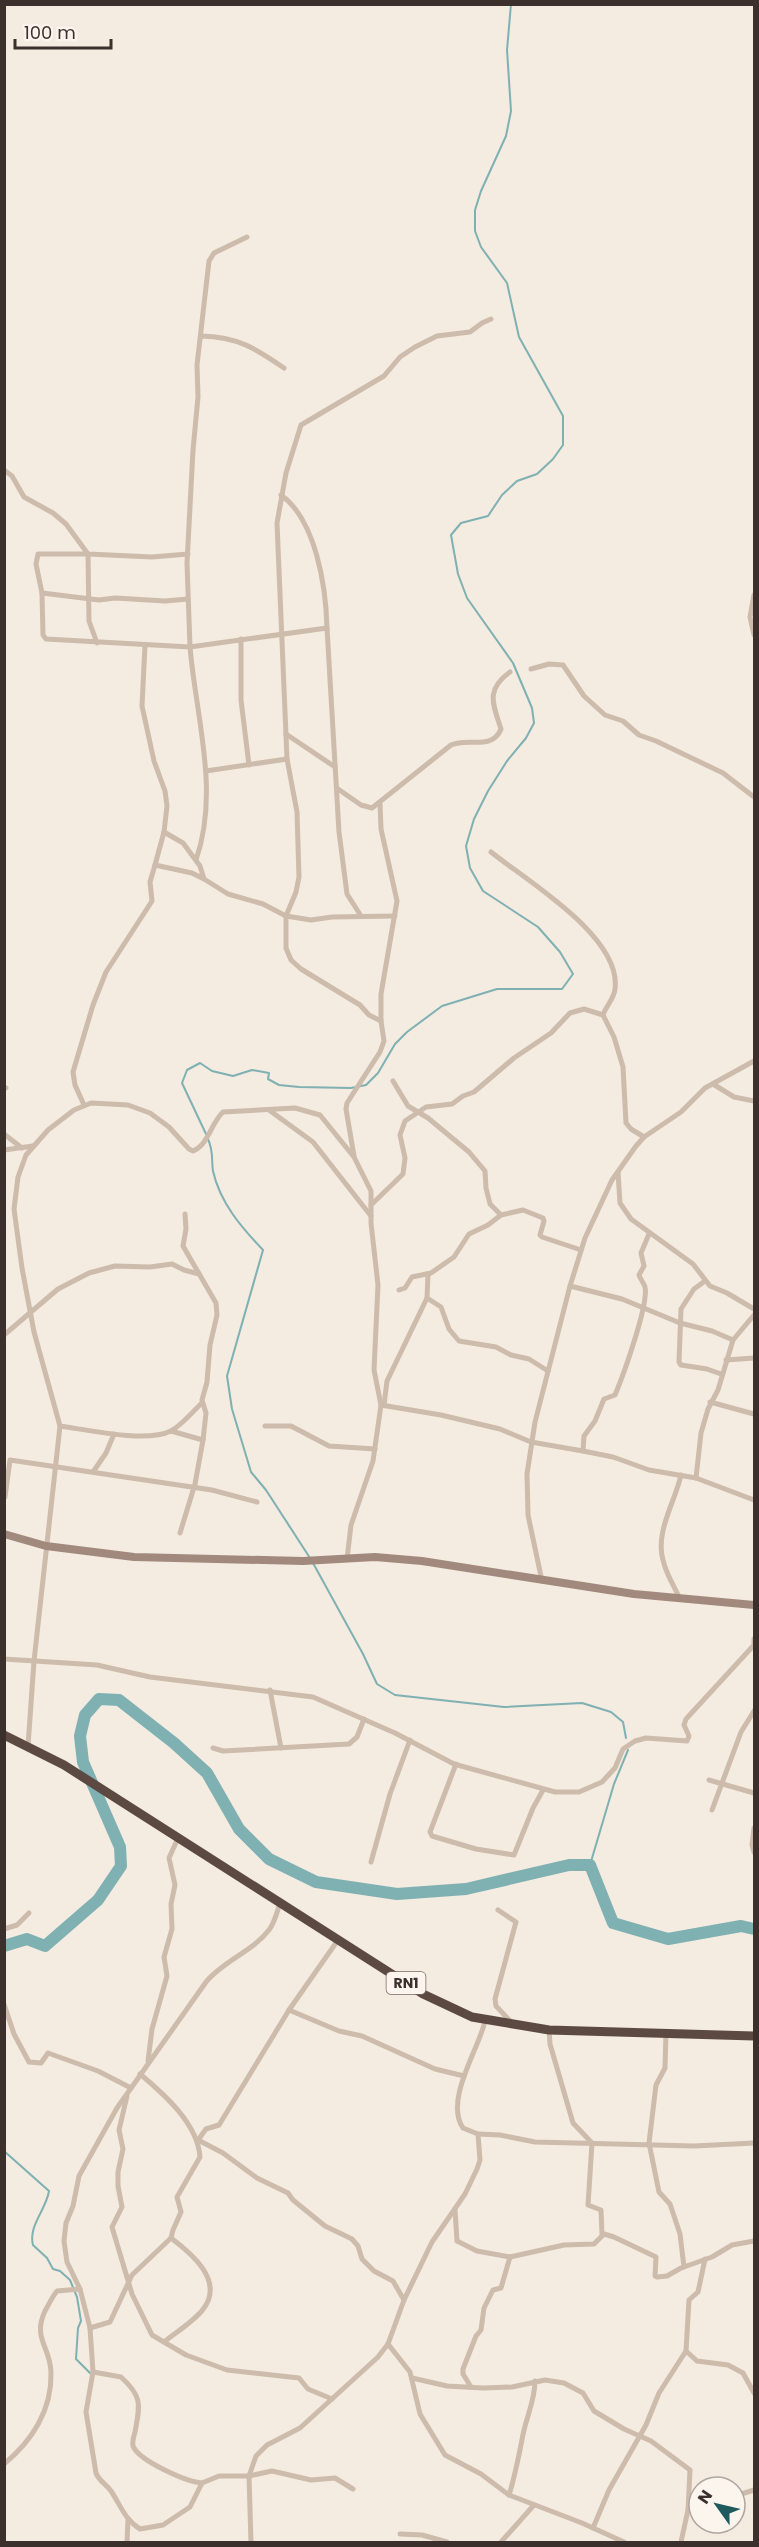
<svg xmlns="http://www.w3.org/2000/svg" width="759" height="2547" viewBox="0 0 759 2547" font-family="Poppins,sans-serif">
<rect width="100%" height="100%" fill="#f4ebe1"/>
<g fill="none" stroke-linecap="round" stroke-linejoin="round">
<!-- stream -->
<g stroke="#7fb0b2" stroke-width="2">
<polyline points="206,1134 182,1083 187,1070 200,1063 212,1071 233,1076 252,1070 269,1073 268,1079 279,1085 299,1087 351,1088 366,1085 378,1073 395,1044 407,1032 442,1006 497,989 562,989 573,974 560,952 538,927 483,891 470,868 466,846 474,819 488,791 507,761 526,738 534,723 532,708 513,663 467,598 458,574 451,535 461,523 488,516 502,495 517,481 537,474 553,459 563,445 563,416 519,337 507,283 481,247 475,231 475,210 481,191 506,136 511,111 507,50 511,4"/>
<path d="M208 1139C214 1153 211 1158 213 1171 220 1203 242 1228 263 1250L227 1376 232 1409 251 1472 266 1490 310 1558"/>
<polyline points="313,1563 363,1654 377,1684 395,1695 504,1707 582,1703 611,1712 623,1722 626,1738"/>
<polyline points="590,1865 614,1784 628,1750"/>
<path d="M4 2151 49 2191C46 2210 28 2226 33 2245L47 2258 53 2269 60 2271 70 2280 77 2297 81 2321 78 2328 76 2359 92 2375"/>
</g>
<!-- river -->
<polyline stroke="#7fb0b2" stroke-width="12" points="4,1946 27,1939 45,1946 98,1900 121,1866 120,1847 83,1762 80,1736 85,1715 99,1699 119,1700 174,1743 207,1773 239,1829 269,1859 316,1882 397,1894 466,1889 569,1865 590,1865 613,1923 668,1939 741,1926 754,1929"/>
<!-- street -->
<g stroke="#cdbbac" stroke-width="5">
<polyline points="247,237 214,253 209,261 197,365 198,397 193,450 187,563 190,647 327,628 339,832 347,894 361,916"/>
<path d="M201 336C238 337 255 348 284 368"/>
<polyline points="4,470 12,476 24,497 53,513 66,524 88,554 152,557 188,554"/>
<path d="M281 495C316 520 326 587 327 628"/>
<polyline points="42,593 99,600 115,598 165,601 188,599"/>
<polyline points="754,595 750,617 754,635"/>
<polyline points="241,639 241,700 249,765"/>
<path d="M97 643 89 621 88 554H38L36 564 42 593 43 635 46 639 190 647C196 718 220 791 196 860"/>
<polyline points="145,645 142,706 154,761 165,791 167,806 164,832 183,843 200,866 204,879 228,894 263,904 286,916 311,920 332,917 395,916"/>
<polyline points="531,669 549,664 563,665 584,696 605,715 623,721 639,735 656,741 723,773 754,797"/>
<polyline points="286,734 335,767"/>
<polyline points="206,771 287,759"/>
<path d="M338 789 361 805 372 808 451 745C468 737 492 751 501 729 493 704 485 690 510 672"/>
<path d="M491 852C527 881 622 937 615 989 614 999 606 1006 603 1015L614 1037 623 1067 626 1123 631 1129 644 1137"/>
<polyline points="155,865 164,832"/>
<polyline points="381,1021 369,1015 360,1005 301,969 291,960 286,948 286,916 296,892 299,877 297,812 287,759 277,523 286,473 301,425 384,376 400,357 415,347 437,336 470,332 482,323 491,319"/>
<polyline points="393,1081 408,1106 428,1118 469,1152 485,1171 486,1188 490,1204 501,1215"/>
<polyline points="713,1084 734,1097 754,1101"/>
<polyline points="4,1087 6,1088"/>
<polyline points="84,1105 75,1085 73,1072 93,1005 106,972 152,901 150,882 155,865 192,873 204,879"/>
<polyline points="269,1110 313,1142 371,1216"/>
<polyline points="4,1134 22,1148"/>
<polyline points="4,1150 33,1146"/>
<polyline points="354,1156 346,1109 347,1103 380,1052 384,1041 381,1021 381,994 397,901 381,829 380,804"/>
<polyline points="618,1172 620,1203 631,1219 693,1264 710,1286 727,1293 754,1309"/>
<polyline points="371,1205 403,1174 405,1158 400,1135 405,1121 426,1107 452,1104 463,1096 474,1092 514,1058 551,1033 570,1013 584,1009 603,1015"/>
<polyline points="705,1281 694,1289 681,1309 679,1362 681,1365 707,1369 721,1374"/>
<polyline points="570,1286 622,1299 680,1323 712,1331 733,1340"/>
<polyline points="399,1290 405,1288 412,1277 431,1273 454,1257 469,1234 488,1225 501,1215 523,1210 543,1218 544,1221 540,1235 542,1237 581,1250"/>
<polyline points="427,1298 441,1307 449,1329 459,1341 496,1347 511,1355 529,1359 548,1371"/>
<polyline points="4,1335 58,1289 89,1273 115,1266 150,1267 172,1264 184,1270 199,1274"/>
<polyline points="726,1360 754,1358"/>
<polyline points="710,1402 754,1414"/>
<polyline points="381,1405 441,1415 500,1429 531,1442 583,1451 613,1457 649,1470 696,1478 754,1500"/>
<polyline points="384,1405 387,1381 427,1298 428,1274"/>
<path d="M60 1426C88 1430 146 1443 171 1431 182 1425 193 1411 202 1403"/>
<polyline points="265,1426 291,1426 329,1446 375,1449"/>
<polyline points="171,1431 203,1440"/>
<path d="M583 1451 584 1436 595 1421 604 1399 615 1395C623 1376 649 1304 645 1287 644 1283 640 1279 639 1275L644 1266 641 1253 649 1234"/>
<polyline points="93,1472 106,1453 114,1434"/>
<polyline points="696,1478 701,1433 708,1409 718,1390 733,1340 754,1315"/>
<polyline points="5,1497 10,1460 212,1490 257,1502"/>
<polyline points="180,1533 195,1484 203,1440 206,1413 202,1400 207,1382 210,1345 217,1315 216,1303 183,1246 186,1229 185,1214"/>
<polyline points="542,1581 528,1515 527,1474 535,1422 570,1286 585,1238 612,1180 636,1146 644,1137 681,1112 705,1088 754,1061"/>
<path d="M680 1599C674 1586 666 1574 663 1560 655 1532 675 1502 681 1475"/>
<polyline points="4,1659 97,1665 150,1677 313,1697 395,1733 454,1764 555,1792 579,1792 602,1782 615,1768 623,1749 635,1741 646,1738 687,1741 689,1736 684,1725 686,1719 754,1645 754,1639"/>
<polyline points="270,1690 281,1748"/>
<path d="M28 1746 34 1661 60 1426 34 1332 22 1268 14 1209 18 1177 26 1155 48 1130 74 1110 91 1103 128 1105 150 1113 169 1127 189 1149 193 1151C209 1144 211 1123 223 1112L295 1108 320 1115 354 1157 371 1191V1223L378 1285 374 1370 381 1405 373 1461 351 1525 347 1559"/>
<polyline points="213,1748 223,1751 349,1744 357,1737 364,1719"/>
<polyline points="456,1764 430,1832 432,1836 476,1849 514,1855 533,1808 543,1790"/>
<polyline points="709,1780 754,1793"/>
<polyline points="712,1810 741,1732 754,1711"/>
<polyline points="754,1828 752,1845 754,1852"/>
<polyline points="371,1862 390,1794 410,1740"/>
<path d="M280 1903C277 1912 275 1922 269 1930 252 1952 223 1961 206 1982L117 2108 79 2176 73 2206 66 2223 64 2241 67 2262 80 2289 90 2328 93 2372 86 2412 96 2473C99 2481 106 2484 111 2491 121 2506 125 2520 140 2529L163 2525 190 2507 202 2483 219 2476H249L272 2471 311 2480 335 2478 353 2489"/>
<polyline points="498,1910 516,1922 495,1999 496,2006 512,2023"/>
<polyline points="4,1929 17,1925 29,1913"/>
<polyline points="4,2004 14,2034 29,2062 41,2063 48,2053 98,2071 131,2088"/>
<polyline points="289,2010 339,2031 362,2036 435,2069 464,2076"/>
<polyline points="549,2030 550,2044 573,2123 592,2143 588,2205 601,2210 602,2234"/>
<polyline points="666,2032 665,2068 656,2085 649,2143 659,2192 670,2204 680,2234 684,2267"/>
<polyline points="148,2061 152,2029 167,1976 164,1957 172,1929 171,1904 175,1885 169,1858 178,1838"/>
<polyline points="127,2096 119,2130 123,2149 118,2172 118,2186 122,2207 112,2227 132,2294 152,2335 186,2355 227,2370 299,2378 308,2389 332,2399"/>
<polyline points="478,2134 500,2135 535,2142 694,2146 754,2143"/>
<polyline points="198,2140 223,2153 257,2178 288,2193 293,2200 325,2226 352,2239 358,2246 362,2259 374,2271 393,2281 404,2300"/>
<polyline points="198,2140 206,2129 219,2125 289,2010 338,1940"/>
<polyline points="455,2210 457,2241 477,2251 510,2257 564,2245 594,2244 604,2234 614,2237 656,2257 655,2276 657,2277 667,2276 681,2268 712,2257 732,2245 754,2241"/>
<path d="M90 2328 110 2322 132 2275 171 2238 173 2230 181 2212 177 2197 200 2157C198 2124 164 2094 140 2074"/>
<path d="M164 2342C176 2332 195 2321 204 2308 224 2280 191 2253 171 2238"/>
<polyline points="388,2344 410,2372 420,2414 445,2455 481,2474 509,2495 582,2523 624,2542"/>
<polyline points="686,2351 697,2361 728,2365 743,2373 754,2393"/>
<path d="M93 2372 121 2377C143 2397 140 2405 135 2432 134 2436 132 2441 133 2446 139 2461 187 2482 202 2483"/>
<polyline points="412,2378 447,2386 483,2388 512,2387 545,2380 564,2383 583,2393 594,2411 624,2429 651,2441 690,2470 688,2510"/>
<polyline points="471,2387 463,2374 463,2369 476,2336 481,2330 484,2308 493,2290 501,2288 510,2257"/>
<path d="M4 2464C32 2441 52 2410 51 2373 51 2347 32 2339 45 2311 49 2304 52 2297 57 2291L80 2289"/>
<path d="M509 2495C515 2476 518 2459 522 2440 525 2419 535 2402 535 2381"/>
<polyline points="735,2496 754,2490"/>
<polyline points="593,2528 609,2490 646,2425 659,2393 686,2351 689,2300 698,2292 705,2259"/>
<polyline points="400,2534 422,2535 447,2542"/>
<polyline points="127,2542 128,2520"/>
<path d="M251 2542 249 2476 256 2456 267 2445 300 2428 378 2357 388 2344 404 2300 432 2242 465 2194 477 2169 480 2160 478 2134 463 2128C444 2100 479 2049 485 2021"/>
<polyline points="501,2542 534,2505"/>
<polyline points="681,2542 688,2510 699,2507"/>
</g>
<!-- secondary -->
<polyline stroke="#a18a7d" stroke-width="8" points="4,1534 46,1546 134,1557 303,1561 375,1557 422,1561 634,1594 754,1605"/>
<!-- highway -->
<polyline stroke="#5c4a42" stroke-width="9" points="4,1735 64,1765 423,1994 472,2017 549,2030 754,2036"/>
</g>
<g text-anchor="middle" stroke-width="6" stroke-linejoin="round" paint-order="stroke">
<!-- shield labels -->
<rect fill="#fbf5ee" stroke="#756b66" stroke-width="1.5" x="386.5" y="1972" width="39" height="22" rx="4.5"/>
<g font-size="14" font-weight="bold" fill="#3b302b">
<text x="406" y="1988">RN1</text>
</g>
</g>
<!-- border -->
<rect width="759" height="2547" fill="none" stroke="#3b302b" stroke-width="12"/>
<!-- north arrow -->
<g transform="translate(717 2505) rotate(304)"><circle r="28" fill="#fbf5ee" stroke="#aea6a0" stroke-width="1.5"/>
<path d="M0-4.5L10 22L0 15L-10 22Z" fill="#1f5a5e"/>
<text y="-9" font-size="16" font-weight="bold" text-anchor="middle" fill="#3b302b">N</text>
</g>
<!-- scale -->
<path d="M15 39v9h96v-9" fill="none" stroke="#3b302b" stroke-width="3"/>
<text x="24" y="39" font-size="18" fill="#3b302b" stroke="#fbf5ee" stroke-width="4.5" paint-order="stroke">100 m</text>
</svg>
